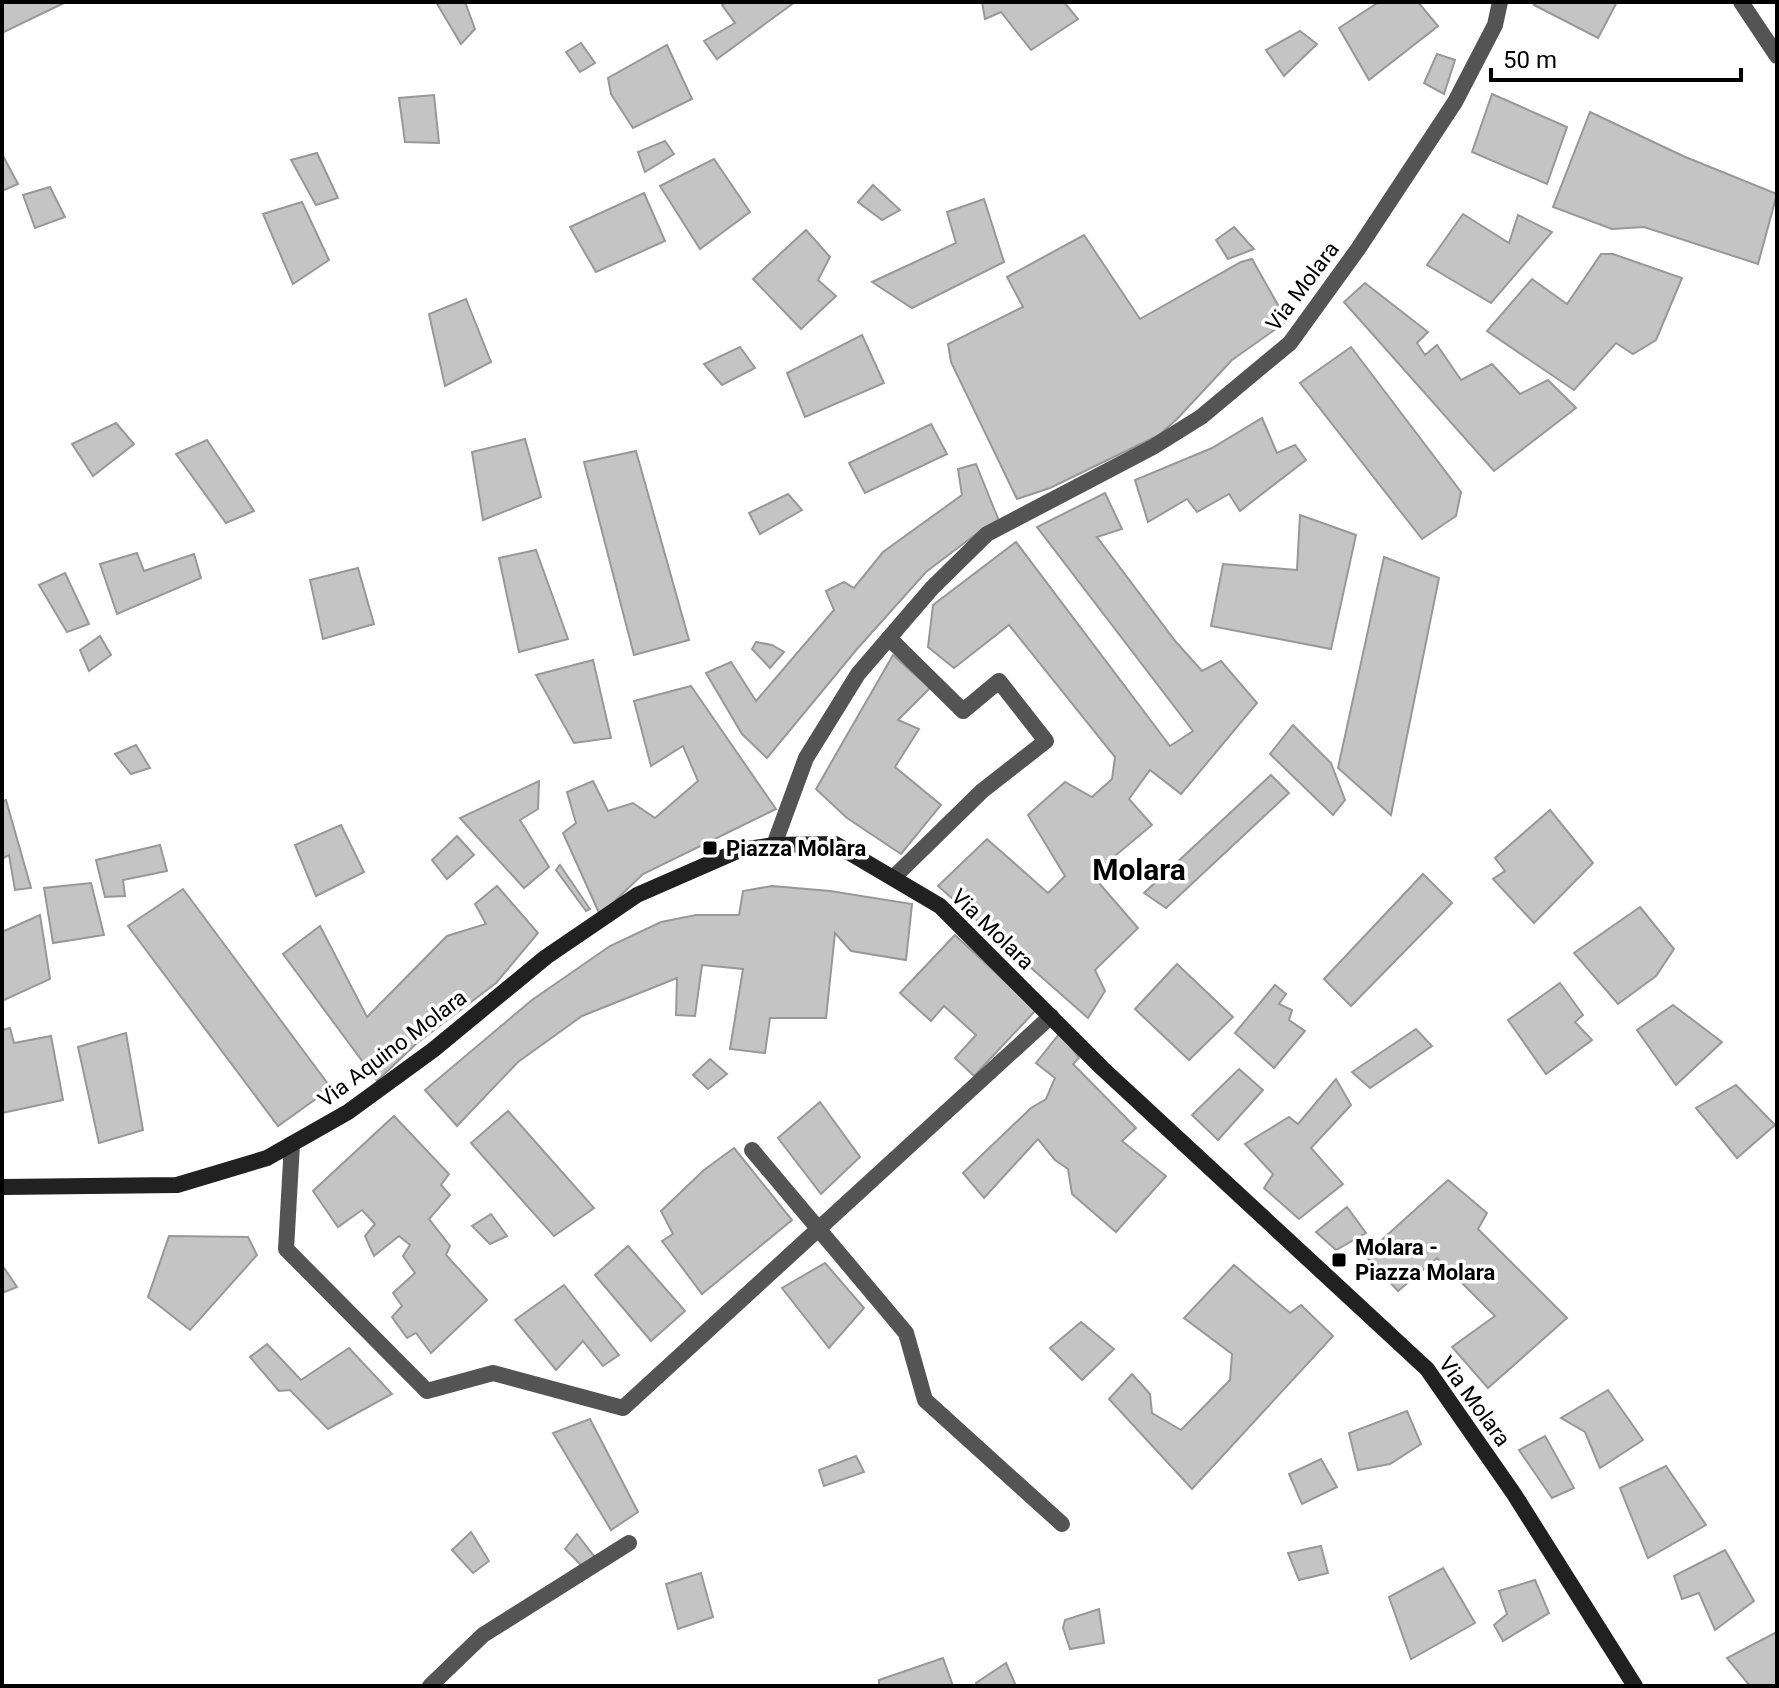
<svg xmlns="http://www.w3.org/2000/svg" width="1779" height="1688" viewBox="0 0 1779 1688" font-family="Roboto,sans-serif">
<rect width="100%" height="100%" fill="#fff"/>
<!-- building -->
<g fill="#c4c4c4" stroke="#989898" stroke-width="2">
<polygon points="2,2 66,2 2,33"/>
<polygon points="436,2 465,2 475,29 461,44"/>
<polygon points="726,2 795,2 717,59 704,41 735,23 722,5"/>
<polygon points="982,2 1064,2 1078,19 1031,50 1001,12 985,19"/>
<polygon points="1379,2 1418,2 1438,26 1369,80 1339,28"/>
<polygon points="1536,2 1617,2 1598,38 1534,5"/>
<polygon points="1300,31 1317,44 1284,76 1266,50"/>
<polygon points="581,43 595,63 580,72 566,52"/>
<polygon points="667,45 692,99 633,128 611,94 608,78"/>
<polygon points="1437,54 1455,60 1444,94 1424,83"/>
<polygon points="1492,94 1567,127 1547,184 1472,152"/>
<polygon points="434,95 439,143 405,142 399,98"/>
<polygon points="1590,112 1683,156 1777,194 1758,264 1644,227 1612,229 1553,207"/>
<polygon points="665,141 674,154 645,172 638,152"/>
<polygon points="317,153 338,198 316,205 291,160"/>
<polygon points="2,154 18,184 2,191"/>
<polygon points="714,159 750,212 700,249 660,186"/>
<polygon points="873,185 900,210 882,220 858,202"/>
<polygon points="50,187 65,217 35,228 23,195"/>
<polygon points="644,193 665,241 596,272 570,227"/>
<polygon points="984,199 1004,262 912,308 872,282 956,243 947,212"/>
<polygon points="302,202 329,260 293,284 263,214"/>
<polygon points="1463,214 1509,243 1518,215 1552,232 1491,303 1427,265"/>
<polygon points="1234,227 1254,249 1228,259 1216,240"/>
<polygon points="806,230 830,257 818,280 836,296 801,329 753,279"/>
<polygon points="1084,235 1140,319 1241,262 1252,259 1287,321 1232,360 1177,419 1159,435 1050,488 1017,499 951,362 948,344 1023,307 1007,277"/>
<polygon points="1601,254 1613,254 1682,278 1656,340 1633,354 1616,343 1574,390 1487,331 1532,279 1567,304"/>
<polygon points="1365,283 1428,332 1417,343 1425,355 1437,345 1461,380 1492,364 1520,394 1548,380 1576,408 1494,471 1344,302"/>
<polygon points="466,299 491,362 445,386 429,314"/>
<polygon points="862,335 884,383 805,417 787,373"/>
<polygon points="740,347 755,368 722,385 704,364"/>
<polygon points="1351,347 1461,492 1456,516 1422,539 1300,383"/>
<polygon points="1262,418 1277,453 1295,445 1306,460 1240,511 1229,494 1197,512 1187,499 1148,522 1135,480 1212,448"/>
<polygon points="116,423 134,444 93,476 72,444"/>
<polygon points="931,424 947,454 865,493 849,463"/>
<polygon points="525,439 541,497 483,520 472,452"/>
<polygon points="207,440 254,511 226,523 176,454"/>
<polygon points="636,451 689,640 634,655 584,462"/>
<polygon points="976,464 999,521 980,531 926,572 857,649 767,758 742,734 706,673 731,662 756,701 834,610 826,591 844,582 854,588 883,552 962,495 958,469"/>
<polygon points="1105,493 1122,529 1097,537 1176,642 1202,671 1221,661 1257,703 1181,794 1150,770 1129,799 1152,825 1092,875 1138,928 1095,970 1105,991 1088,1018 938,886 987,839 1048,893 1065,876 1028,815 1065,782 1092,797 1112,779 1115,757 1009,625 954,668 928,647 933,605 1016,542 1170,746 1193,731 1037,527"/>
<polygon points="788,494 802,510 760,534 749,513"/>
<polygon points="1300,515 1356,535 1331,649 1211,626 1223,564 1297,570"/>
<polygon points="536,550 568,639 519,652 499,558"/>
<polygon points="137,553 144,571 194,554 201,578 117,614 100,564"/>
<polygon points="1384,557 1439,578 1391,815 1338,768"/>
<polygon points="358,568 374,624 323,639 310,580"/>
<polygon points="65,573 89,624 67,632 39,585"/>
<polygon points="100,636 111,655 89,671 80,650"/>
<polygon points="756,642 772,645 784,652 770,668 752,649"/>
<polygon points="893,655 930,688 898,720 919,729 895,767 941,805 901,854 847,818 816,789"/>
<polygon points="593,660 611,738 574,743 536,675"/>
<polygon points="691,686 776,809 643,874 600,915 563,833 576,823 567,792 593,781 608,811 633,803 655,818 698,781 683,746 651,766 634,701"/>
<polygon points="1293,725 1331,763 1345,800 1333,815 1270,754"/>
<polygon points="136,745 150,768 131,774 115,754"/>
<polygon points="1271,775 1289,793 1166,908 1144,893"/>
<polygon points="539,781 538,809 520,820 549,867 524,888 460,818"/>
<polygon points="6,800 31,888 15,890 9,855 2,859 2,802"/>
<polygon points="1550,810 1593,863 1534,923 1493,879 1505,871 1495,858"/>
<polygon points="341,825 364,872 316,896 295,845"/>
<polygon points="457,836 474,855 447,879 432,860"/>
<polygon points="160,845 167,871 123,880 125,896 105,897 96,860"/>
<polygon points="560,865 590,909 586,911 556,870"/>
<polygon points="1423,874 1452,903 1351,1006 1324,979"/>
<polygon points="91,883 104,935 53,943 44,888"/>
<polygon points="497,886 538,933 496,983 417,1043 377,1081 283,954 320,926 367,1017 447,936 486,924 475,904"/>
<polygon points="772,886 830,891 912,904 906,960 851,951 835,933 826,1018 770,1018 765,1053 730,1049 743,969 702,965 695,1016 676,1015 677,978 582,1016 518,1062 457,1126 425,1090 532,1000 610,946 661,922 696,915 739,915 743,891"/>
<polygon points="183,889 331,1088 278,1126 128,926"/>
<polygon points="1640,907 1674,949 1656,976 1618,1004 1574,953"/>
<polygon points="40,915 50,979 2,1001 2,932"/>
<polygon points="955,935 1036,1010 974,1076 955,1058 976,1035 944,1006 931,1021 900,993"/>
<polygon points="1177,964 1233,1017 1189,1060 1135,1009"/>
<polygon points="1560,983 1583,1015 1575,1022 1592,1040 1546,1074 1508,1020"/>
<polygon points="1275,985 1286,994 1279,1004 1292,1010 1289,1020 1305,1031 1274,1068 1235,1033"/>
<polygon points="1673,1005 1722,1042 1676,1085 1637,1030"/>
<polygon points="10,1028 14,1043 51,1036 63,1100 2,1113 2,1030"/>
<polygon points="1416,1029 1432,1046 1370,1088 1352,1072"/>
<polygon points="126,1033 143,1130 99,1143 78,1047"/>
<polygon points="1060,1033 1079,1058 1073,1064 1136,1128 1122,1141 1166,1176 1116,1232 1072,1194 1068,1169 1055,1160 1038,1139 984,1198 963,1173 1031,1108 1046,1099 1055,1078 1036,1063"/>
<polygon points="710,1059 727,1074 708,1089 693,1075"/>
<polygon points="1239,1069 1263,1090 1218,1140 1192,1115"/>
<polygon points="1336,1079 1351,1105 1311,1148 1343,1184 1299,1219 1264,1188 1273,1174 1245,1144 1289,1117 1298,1124"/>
<polygon points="1736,1085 1775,1125 1737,1158 1696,1108"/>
<polygon points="820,1102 860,1157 821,1194 778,1138"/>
<polygon points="508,1111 594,1208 554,1236 471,1143"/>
<polygon points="394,1116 449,1174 441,1185 450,1195 429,1219 450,1246 446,1255 487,1300 431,1353 416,1333 407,1338 392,1317 402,1306 393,1293 415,1273 403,1256 410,1245 399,1236 374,1256 365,1236 375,1224 362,1210 338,1227 313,1191"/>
<polygon points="734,1148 792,1220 702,1294 662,1241 673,1234 661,1211 704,1170"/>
<polygon points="1448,1180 1487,1213 1478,1229 1567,1318 1488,1388 1452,1347 1495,1316 1437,1258 1398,1291 1365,1255"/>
<polygon points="1347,1207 1366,1233 1336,1250 1316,1232"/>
<polygon points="491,1214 507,1236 490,1244 472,1226"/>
<polygon points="169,1236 248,1237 257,1255 190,1330 148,1297"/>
<polygon points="628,1246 685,1311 651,1341 595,1275"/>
<polygon points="825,1263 864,1308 829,1348 782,1288"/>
<polygon points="2,1265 17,1287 2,1293"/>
<polygon points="1234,1265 1290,1313 1301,1305 1333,1336 1192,1489 1109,1399 1132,1374 1150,1394 1152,1413 1181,1430 1230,1380 1232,1354 1184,1318"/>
<polygon points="564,1285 619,1355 603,1366 583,1341 556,1370 515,1320"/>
<polygon points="1081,1322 1114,1349 1082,1380 1050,1348"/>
<polygon points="267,1344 301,1380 349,1348 392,1394 328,1429 290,1390 279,1391 250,1357"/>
<polygon points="1608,1390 1643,1440 1600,1468 1585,1432 1561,1418"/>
<polygon points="1407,1411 1421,1444 1390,1464 1358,1470 1349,1433"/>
<polygon points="590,1419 638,1512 611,1530 553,1433"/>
<polygon points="1545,1436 1574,1488 1552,1498 1519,1450"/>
<polygon points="856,1456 864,1472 824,1486 819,1470"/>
<polygon points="1321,1459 1337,1487 1302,1504 1289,1474"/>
<polygon points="1666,1466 1706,1525 1648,1558 1620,1488"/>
<polygon points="471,1532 489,1561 473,1573 452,1550"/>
<polygon points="577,1534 597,1560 584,1568 565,1549"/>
<polygon points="1321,1546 1328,1573 1299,1580 1288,1553"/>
<polygon points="1725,1550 1754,1601 1715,1630 1699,1593 1682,1599 1674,1576"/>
<polygon points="1443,1568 1475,1623 1411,1659 1389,1597"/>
<polygon points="701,1573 713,1617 678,1629 666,1584"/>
<polygon points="1535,1580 1549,1613 1503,1641 1494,1625 1507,1614 1499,1591"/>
<polygon points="1099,1609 1104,1643 1070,1649 1063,1628 1065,1620"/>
<polygon points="1777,1632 1777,1686 1750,1686 1727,1658"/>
<polygon points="943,1658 953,1686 879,1686 879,1680"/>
<polygon points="1006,1663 1016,1686 977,1686 976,1683"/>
</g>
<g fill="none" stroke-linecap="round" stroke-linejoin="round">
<!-- street -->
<g stroke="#545454" stroke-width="16">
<polyline points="1741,2 1777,56"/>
<polyline points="889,638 963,711 999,681 1046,741 982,791 893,878"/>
<polyline points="774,845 806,758 858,674 932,588 987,534 1153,447 1201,417 1290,343 1358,249 1455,102 1495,25 1500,2"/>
<polyline points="292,1144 286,1249 427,1391 493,1373 623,1408 1051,1016"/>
<polyline points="752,1150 906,1333 925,1400 1062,1524"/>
<polyline points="430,1686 483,1635 629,1543"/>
</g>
<!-- secondary -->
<polyline stroke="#212121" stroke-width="16" points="2,1187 177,1185 267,1158 348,1112 433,1050 546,957 637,895 740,850 774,845 835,844 940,906 1102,1068 1427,1369 1514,1494 1635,1686"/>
</g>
<!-- markers -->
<g fill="#000" stroke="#fff" stroke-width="3">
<rect x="702" y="840" width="16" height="16" rx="4"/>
<rect x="1331" y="1252" width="16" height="16" rx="4"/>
</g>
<g text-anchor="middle" stroke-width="7" stroke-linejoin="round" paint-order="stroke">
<!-- street labels -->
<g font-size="22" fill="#000" stroke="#fff">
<text transform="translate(1302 286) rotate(-53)" y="8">Via Molara</text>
<text transform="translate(993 929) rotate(44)" y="8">Via Molara</text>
<text transform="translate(392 1048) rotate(-37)" y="8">Via Aquino Molara</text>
<text transform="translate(1475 1401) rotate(54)" y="8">Via Molara</text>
</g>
<!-- poi labels -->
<g font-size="22" font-weight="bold" fill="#000" stroke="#fff" text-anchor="start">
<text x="726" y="856">Piazza Molara</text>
<text x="1355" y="1255">Molara -<tspan x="1355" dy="25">Piazza Molara</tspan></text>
</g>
<!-- district labels -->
<g font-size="30" font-weight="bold" fill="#000" stroke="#fff">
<text x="1139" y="880">Molara</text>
</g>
</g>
<!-- border -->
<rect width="1779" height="1688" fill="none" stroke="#000000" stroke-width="8"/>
<!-- scale -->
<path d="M1491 68v12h250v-12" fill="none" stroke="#000000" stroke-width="4"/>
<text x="1503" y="68" font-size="24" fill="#000000" stroke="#ffffff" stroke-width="6" paint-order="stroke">50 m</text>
</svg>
